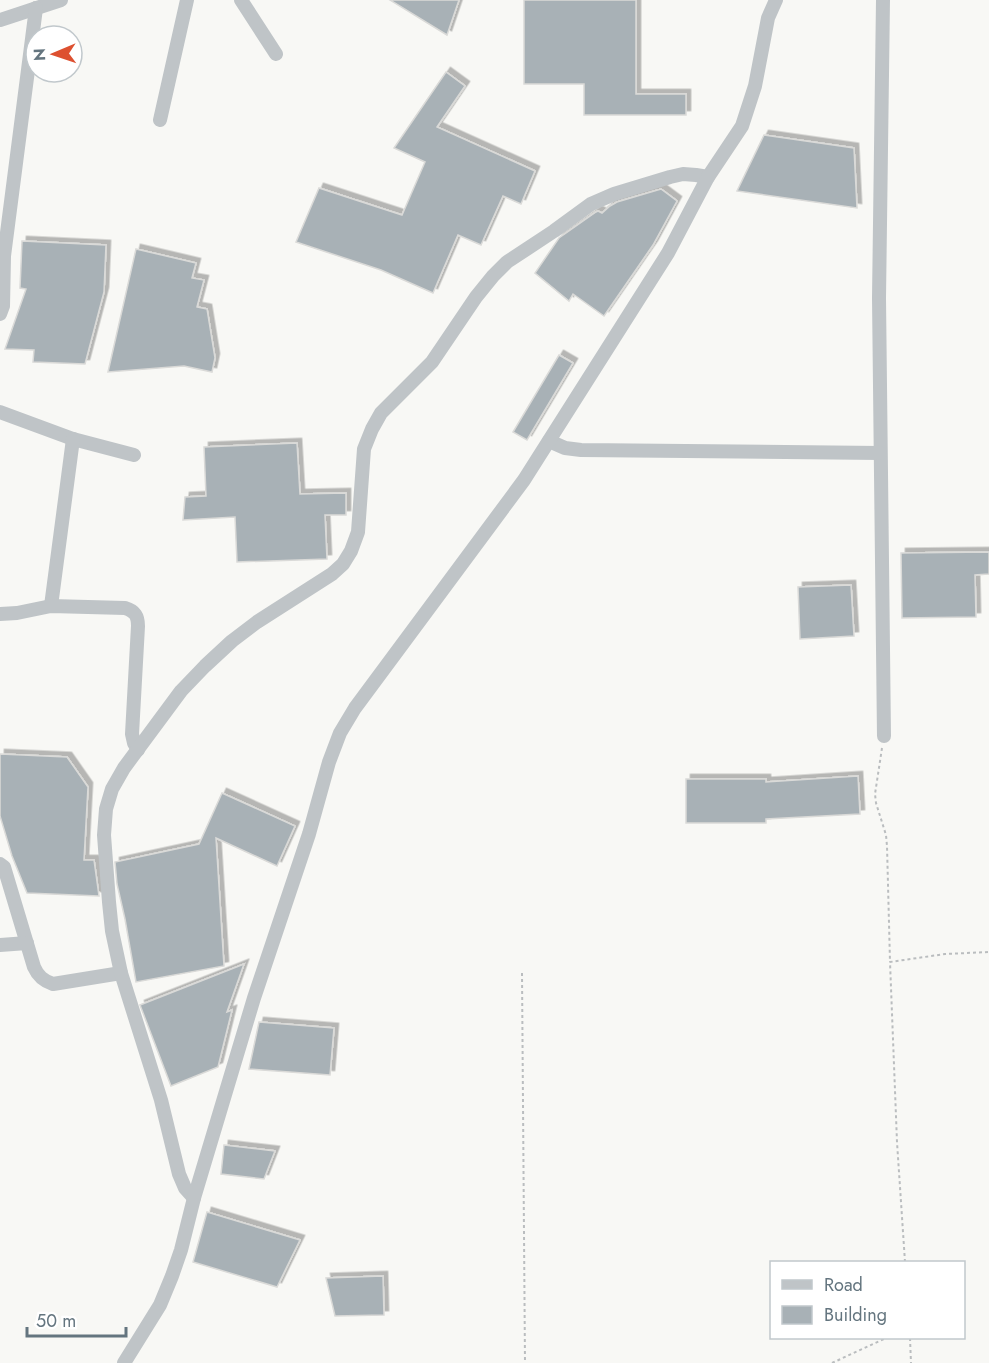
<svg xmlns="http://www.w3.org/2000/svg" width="989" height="1363" viewBox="0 0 989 1363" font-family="Jost,sans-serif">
<defs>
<filter id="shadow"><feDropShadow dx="4.5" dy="-4.5" stdDeviation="0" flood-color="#0004"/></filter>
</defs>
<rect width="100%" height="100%" fill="#f8f8f5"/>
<!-- building -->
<g fill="#a8b1b6" stroke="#dadad8" stroke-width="1.5" filter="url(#shadow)">
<polygon points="390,0 459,0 447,35"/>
<polygon points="524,0 636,0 636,94 686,94 686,115 584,115 584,84 524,84"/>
<polygon points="446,72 465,86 437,127 535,171 521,204 503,196 481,245 458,235 433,293 381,270 296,242 319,188 402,215 425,162 394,148"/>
<polygon points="764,135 854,148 857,208 737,191"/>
<polygon points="661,189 677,201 653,245 604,316 573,294 569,301 535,273 559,238 596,212 598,211 602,213 610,206 617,202"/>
<polygon points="22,241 106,245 104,292 85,364 33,362 34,350 5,349 26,289 20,288"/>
<polygon points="136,249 196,263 192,278 204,280 197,307 207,309 215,358 212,372 184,366 108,372"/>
<polygon points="559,355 573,363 527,440 513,432"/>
<polygon points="297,443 300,494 346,493 346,515 325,515 327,559 237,562 235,517 183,520 185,497 206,496 204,447"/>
<polygon points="989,552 989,574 975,575 976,617 902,618 901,553"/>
<polygon points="851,585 854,636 800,639 798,587"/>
<polygon points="0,754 67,757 88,787 84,860 94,860 99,896 27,893 12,856 0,816"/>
<polygon points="858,776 860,814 766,819 766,823 686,823 686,779 766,779 766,782"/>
<polygon points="222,793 295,826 277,866 216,838 224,966 136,982 125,919 117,884 115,862 199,844"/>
<polygon points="244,964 227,1012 232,1010 218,1067 171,1086 140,1005"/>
<polygon points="259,1022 334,1028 330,1075 249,1069"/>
<polygon points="224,1145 275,1151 264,1179 221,1174"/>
<polygon points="207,1212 300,1240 277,1287 193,1262"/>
<polygon points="383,1276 384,1315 335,1316 326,1278"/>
</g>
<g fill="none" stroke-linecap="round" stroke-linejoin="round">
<!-- path -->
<g stroke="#babdbf" stroke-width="2" stroke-dasharray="3 3" stroke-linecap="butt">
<polyline points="882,748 875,794 876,803 886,835 887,846 890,962"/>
<polyline points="522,973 525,1363"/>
<polyline points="905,1262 897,1142 890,962 945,954 989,952"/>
<polyline points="910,1338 911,1363"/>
<polyline points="832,1363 886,1338"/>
</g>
<!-- minor -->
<g stroke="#bfc4c7" stroke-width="14">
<polyline points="241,0 276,54"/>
<polyline points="883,0 879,298 884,736"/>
<polyline points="0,20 61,0"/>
<polyline points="160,120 187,0"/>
<polyline points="0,314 3,306 4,256 36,8"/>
<polyline points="0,412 73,439 134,455"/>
<polyline points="549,441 565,448 581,450 880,453"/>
<polyline points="51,606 73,439"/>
<path d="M0 614 17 613 51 606 125 608C135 611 138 616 138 626L132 734 134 743 138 750"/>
<path d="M0 864 4 867 34 967C38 976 43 981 53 984L121 973"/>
<polyline points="0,945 27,943"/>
<polyline points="194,1198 185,1188 179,1174 161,1100 121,973 112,931 109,902 104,835 106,809 112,789 124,768 181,691 205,666 232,641 257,622 332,574 343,564 351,551 358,532 364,449 372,429 381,413 432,362 476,297 493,276 507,262 554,231 591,204 614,194 670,177 683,174 696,175 708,177"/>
<polyline points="124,1363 160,1305 172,1276 181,1250 194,1198 254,998 309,834 329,762 340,733 355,708 524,480 668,253 708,177 742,126 755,86 768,18 776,0"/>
</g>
</g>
<!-- legend -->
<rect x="770" y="1261" width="195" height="78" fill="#ffffff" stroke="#c1c8cc" stroke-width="1.5"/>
<rect x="782" y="1280" width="30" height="9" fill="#bfc4c7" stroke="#c1c8cc" stroke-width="1.5"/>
<text x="824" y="1291" font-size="18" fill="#64757f">Road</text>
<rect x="782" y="1306" width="30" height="18" fill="#a8b1b6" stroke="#c1c8cc" stroke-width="1.5"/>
<text x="824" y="1321" font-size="18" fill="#64757f">Building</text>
<!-- north arrow -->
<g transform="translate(54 54) rotate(268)"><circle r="28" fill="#ffffff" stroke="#c1c8cc" stroke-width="1.5"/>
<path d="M0-4.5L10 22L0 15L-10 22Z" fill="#dd5030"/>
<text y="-9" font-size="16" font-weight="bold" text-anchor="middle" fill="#64757f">N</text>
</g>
<!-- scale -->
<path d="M27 1327v9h99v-9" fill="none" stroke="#64757f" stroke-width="3"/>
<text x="36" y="1327" font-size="18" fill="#64757f" stroke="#ffffff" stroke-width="4.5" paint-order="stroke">50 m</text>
</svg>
